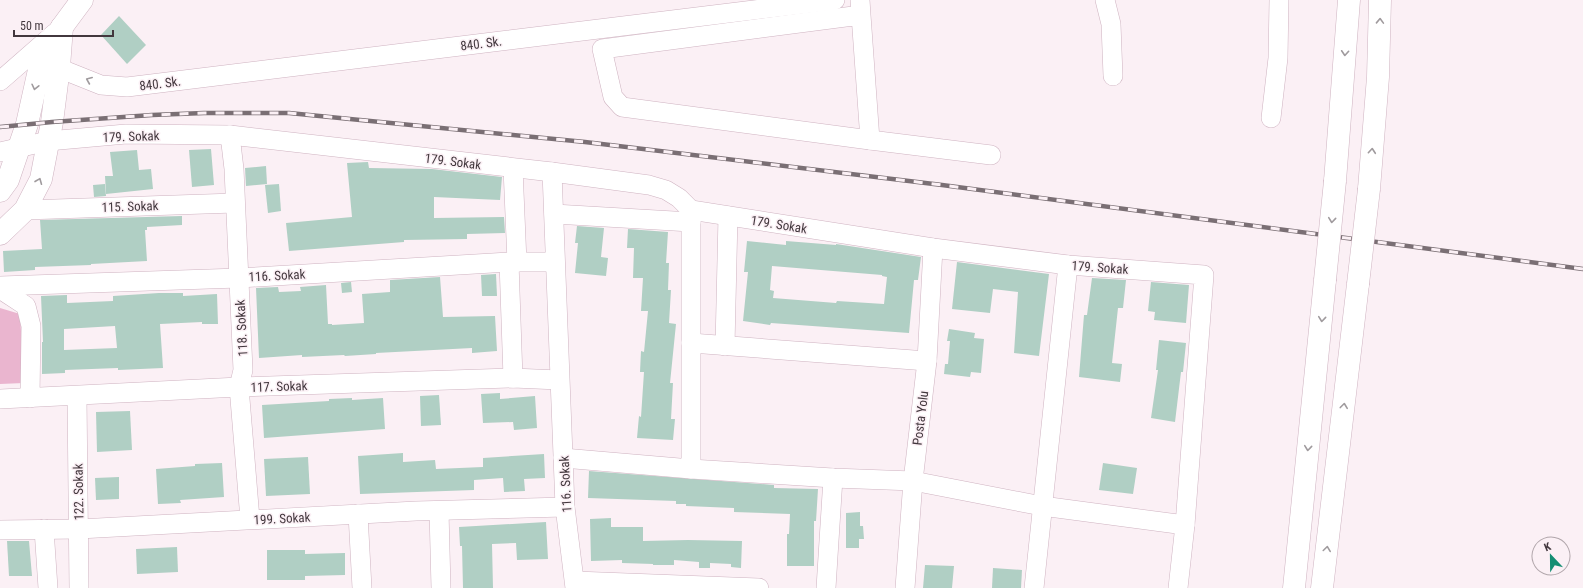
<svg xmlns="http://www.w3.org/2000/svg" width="1583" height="588" viewBox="0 0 1583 588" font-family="'Roboto Condensed',sans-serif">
<rect width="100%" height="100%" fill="#fbf0f5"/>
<!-- green -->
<polygon fill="#eab5cf" points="0,308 20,314 24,383 0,384"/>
<!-- building -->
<g fill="#b0cfc4" fill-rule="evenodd">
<polygon points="119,16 146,45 127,64 101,35"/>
<polygon points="211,149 214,185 192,187 189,150"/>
<polygon points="137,150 139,170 151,169 153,189 106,194 105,176 113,176 110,152"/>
<polygon points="368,162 369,168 432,169 502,177 500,200 434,197 434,218 504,217 505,233 467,234 467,239 404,240 404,242 289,251 286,223 352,217 347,163"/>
<polygon points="266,166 267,184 246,186 245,168"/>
<polygon points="105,184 106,196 94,197 93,185"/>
<polygon points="279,184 281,211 268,213 265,185"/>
<polygon points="182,216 182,225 147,227 147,230 145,230 147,261 91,264 91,265 35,267 35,270 4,272 3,251 42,249 40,220"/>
<polygon points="577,226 604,228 601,257 608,258 606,276 575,273 578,243 575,243"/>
<polygon points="628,229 668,232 666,263 669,263 668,290 671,290 669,323 676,324 670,383 673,383 671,419 675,419 673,440 637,438 639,416 641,417 644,372 640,372 641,351 644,352 648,311 641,311 643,278 633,278 634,248 627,248"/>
<path d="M747 241 786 245V241L836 245V244L921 257 918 280H914L909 333 771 323 770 325 743 321 748 272H744ZM772 266 882 275V276L887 277 884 304 837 301 836 303 773 298 774 291 770 290Z"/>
<polygon points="957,262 1049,274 1039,356 1014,353 1018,292 993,289 990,313 952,309"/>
<polygon points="496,274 497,296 482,296 481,275"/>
<polygon points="440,277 443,317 495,316 497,351 472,353 472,348 376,353 376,354 345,356 344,355 302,357 302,355 259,358 256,288 278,287 279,292 301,291 300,287 326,285 328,324 332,324 332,325 364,323 362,294 390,292 390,280"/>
<polygon points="1092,278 1126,280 1123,308 1118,308 1112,363 1122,364 1120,382 1079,377 1084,315 1087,315"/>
<polygon points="351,282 352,292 342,293 341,283"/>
<polygon points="1151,282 1189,285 1186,323 1154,320 1155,312 1148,311"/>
<path d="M159 293H183V296L217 294 218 324H202V322L160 324 163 368 118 370V368L65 370V373L42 374V342H43L41 296 67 295V303L113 301V296ZM115 326 117 348 64 350V329Z"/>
<polygon points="949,329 975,333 974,338 984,339 981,373 971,372 970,377 944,374 945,364 948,364 950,341 947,341"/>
<polygon points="1159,340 1186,343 1183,372 1181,372 1175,422 1151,418 1158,370 1156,370"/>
<polygon points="500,393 500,399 535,396 537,428 514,430 513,422 483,423 481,394"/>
<polygon points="439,395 441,425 421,426 420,396"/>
<polygon points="352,398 352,400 383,398 385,429 264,438 262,405 329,401 329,399"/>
<polygon points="130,411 132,450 97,452 96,412"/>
<polygon points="403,453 403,462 435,460 436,469 483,467 483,458 544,454 545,478 524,479 525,491 504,492 503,478 474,480 474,490 360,494 358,456"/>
<polygon points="308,457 310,494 266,496 264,459"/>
<polygon points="222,463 224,497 180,500 181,503 158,504 156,469 195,466 195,464"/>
<polygon points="1103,463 1137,468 1133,494 1099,490"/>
<polygon points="589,471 774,485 774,488 818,489 816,521 814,521 814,566 787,566 787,534 789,534 790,514 734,512 734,508 686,506 686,504 676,504 676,501 588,498"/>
<polygon points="119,477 119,499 96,500 95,478"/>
<polygon points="860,512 860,526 863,526 864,539 859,539 859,548 846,548 846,513"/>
<polygon points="611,518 611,527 643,527 643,541 688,540 742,541 741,568 731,567 731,564 710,563 710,568 699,568 699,562 674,560 674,565 653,565 653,564 622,563 622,560 591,561 590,519"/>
<polygon points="546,522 548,559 517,560 516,543 492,544 493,588 463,588 462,546 460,546 459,527"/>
<polygon points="7,541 29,541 32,576 9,576"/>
<polygon points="177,547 178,572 137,574 136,549"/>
<polygon points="267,550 305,550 305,554 345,553 345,575 305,576 305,580 267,580"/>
<polygon points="925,565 954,566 952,588 923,588"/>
<polygon points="993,568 1022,570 1021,588 992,588"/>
</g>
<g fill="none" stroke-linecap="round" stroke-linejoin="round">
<defs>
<g id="minor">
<polyline points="860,0 861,15 870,140 622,107 613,97 602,49 861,15"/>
<polyline points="1105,0 1111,24 1113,76"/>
<polyline points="46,63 101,85 127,87 835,0"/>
<polyline points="0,81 55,33"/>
<polyline points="1271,118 1278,58 1279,0"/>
<polyline points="230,135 234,169 243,370 239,387 250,519"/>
<polyline points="870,140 991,155"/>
<polyline points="0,152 48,141 126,134 230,135 552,172 649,185 666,190 679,198 691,210 933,248 1068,265 1204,275 1185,525 1178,588"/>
<polyline points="513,168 517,262"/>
<polyline points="552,172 565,507 575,588"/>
<polyline points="25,210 235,203"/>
<polyline points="554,214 691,222"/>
<polyline points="509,262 513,378"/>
<polyline points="0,286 239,278 509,262 555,262"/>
<polyline points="0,289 26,306 31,326 30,398"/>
<polyline points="691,343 927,361"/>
<polyline points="725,346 728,216"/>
<polyline points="77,396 79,588"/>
<polyline points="0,399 239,387 513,378 559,380"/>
<polyline points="563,458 691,469 691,210"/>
<polyline points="691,469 833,478 913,481 1042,506 1185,525"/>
<polyline points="439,511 441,588"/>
<polyline points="358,514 362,588"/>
<polyline points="44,529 48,588"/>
<polyline points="0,530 79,529 416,511 565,507"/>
<polyline points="575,581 759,588"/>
<polyline points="826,588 833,478"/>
<polyline points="905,588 913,481 927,361 933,248"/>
<polyline points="1034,588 1068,265"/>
</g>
<g id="major">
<polyline points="0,191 8,180 27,124 41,61 62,27 82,0"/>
<polyline points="0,234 25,210 41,179 52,122 59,67 62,27"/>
</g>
<g id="highway">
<polyline points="1335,181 1349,0"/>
<polyline points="1369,189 1378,77 1380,0"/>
<polyline points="1294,588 1325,280"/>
<polyline points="1322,588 1358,284"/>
</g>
</defs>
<!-- minor casing -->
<use href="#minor" stroke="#cfb3c1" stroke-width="20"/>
<!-- major casing -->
<use href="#major" stroke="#cfb3c1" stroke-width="23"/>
<!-- highway casing -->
<use href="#highway" stroke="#cfb3c1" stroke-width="23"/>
<!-- minor -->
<use href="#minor" stroke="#fff" stroke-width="19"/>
<!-- major -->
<use href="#major" stroke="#fff" stroke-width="22"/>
<!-- highway -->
<use href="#highway" stroke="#fff" stroke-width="22"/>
<defs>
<polyline id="rail" points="0,127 52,122 152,115 204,113 289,113 585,142 942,185 1583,269"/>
</defs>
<!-- rail casing -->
<use href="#rail" stroke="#7a6f74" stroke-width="4.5"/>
<!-- rail -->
<use href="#rail" stroke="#fbf0f5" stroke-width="3" stroke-dasharray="9" stroke-linecap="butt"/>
<defs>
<g id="highway-bridge">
<polyline points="1325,280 1335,181"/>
<polyline points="1358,284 1369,189"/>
</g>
</defs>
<!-- highway-bridge casing -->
<use href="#highway-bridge" stroke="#cfb3c1" stroke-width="23" stroke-linecap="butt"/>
<!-- highway-bridge -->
<use href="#highway-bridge" stroke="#fff" stroke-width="22"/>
</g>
<!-- one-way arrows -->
<defs><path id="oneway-chevron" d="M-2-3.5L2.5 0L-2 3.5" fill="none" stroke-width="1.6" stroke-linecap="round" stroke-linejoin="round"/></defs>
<g stroke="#a09b9e">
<use href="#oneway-chevron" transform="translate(1380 21) rotate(-88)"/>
<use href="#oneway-chevron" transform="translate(1345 53) rotate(94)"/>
<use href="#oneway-chevron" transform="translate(89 80) rotate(-157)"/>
<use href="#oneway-chevron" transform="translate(35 87) rotate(103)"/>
<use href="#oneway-chevron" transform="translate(1372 151) rotate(-85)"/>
<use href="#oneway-chevron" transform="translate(39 181) rotate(-68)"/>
<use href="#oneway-chevron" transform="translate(1332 220) rotate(96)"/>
<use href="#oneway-chevron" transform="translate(1322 319) rotate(96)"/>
<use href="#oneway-chevron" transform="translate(1344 406) rotate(-83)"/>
<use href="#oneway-chevron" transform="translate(1308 448) rotate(96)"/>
<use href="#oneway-chevron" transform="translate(1327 549) rotate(-82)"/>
</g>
<g text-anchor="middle" stroke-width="3" stroke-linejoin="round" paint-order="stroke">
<!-- street labels -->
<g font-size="13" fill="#42373d" stroke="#fbf0f5">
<text transform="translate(481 43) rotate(-7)" y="5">840. Sk.</text>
<text transform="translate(160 83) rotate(-7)" y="5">840. Sk.</text>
<text transform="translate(131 136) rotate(-2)" y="5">179. Sokak</text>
<text transform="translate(453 161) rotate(7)" y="5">179. Sokak</text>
<text transform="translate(130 206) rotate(-2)" y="5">115. Sokak</text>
<text transform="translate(779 224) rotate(9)" y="5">179. Sokak</text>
<text transform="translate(1100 267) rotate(4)" y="5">179. Sokak</text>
<text transform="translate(277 275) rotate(-3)" y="5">116. Sokak</text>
<text transform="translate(241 328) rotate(-93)" y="5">118. Sokak</text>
<text transform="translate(279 386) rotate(-2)" y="5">117. Sokak</text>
<text transform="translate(920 418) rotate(-83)" y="5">Posta Yolu</text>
<text transform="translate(565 484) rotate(-93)" y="5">116. Sokak</text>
<text transform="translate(78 492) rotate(-91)" y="5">122. Sokak</text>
<text transform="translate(282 518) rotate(-3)" y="5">199. Sokak</text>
</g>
</g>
<!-- north arrow -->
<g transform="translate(1551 556) rotate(338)"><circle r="19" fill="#fbf0f5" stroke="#b1a6ab"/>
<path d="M0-3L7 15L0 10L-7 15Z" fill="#148e73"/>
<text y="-6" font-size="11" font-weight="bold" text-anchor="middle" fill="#42373d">K</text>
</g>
<!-- scale -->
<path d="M14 30v6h99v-6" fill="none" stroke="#42373d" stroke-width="2"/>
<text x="20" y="30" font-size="12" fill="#42373d" stroke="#fbf0f5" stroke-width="3" paint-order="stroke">50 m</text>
</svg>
